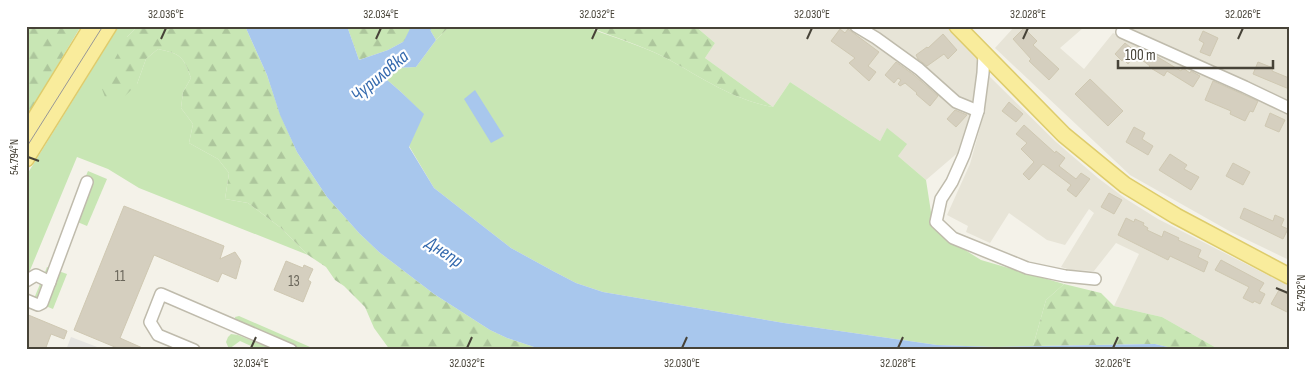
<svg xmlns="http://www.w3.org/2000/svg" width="1315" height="376" viewBox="0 0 1315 376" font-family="'Sofia Sans Condensed',sans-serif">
<defs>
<pattern id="forest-firs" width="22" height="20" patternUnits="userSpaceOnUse" patternTransform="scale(1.25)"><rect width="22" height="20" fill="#c8e6b4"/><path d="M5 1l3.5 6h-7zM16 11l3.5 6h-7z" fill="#adc69c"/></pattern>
</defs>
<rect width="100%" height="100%" fill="#f4f2e9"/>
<!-- residential -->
<g fill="#e7e4d7">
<polygon points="695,26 848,26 876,43 970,111 972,118 961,150 926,180 898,156 887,129 880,141 790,82 773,107 705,58 715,43"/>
<polygon points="867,26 948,26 980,58 974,102 960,99"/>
<polygon points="1015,26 1081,26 1083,28 1060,48 1084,69 1113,33 1289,112 1289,260 1231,232 1130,175 995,48"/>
<polygon points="1119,26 1289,26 1289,105"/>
<polygon points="987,74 1056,142 1098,178 1126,199 1158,219 1289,286 1289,350 1220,350 1162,317 1114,306 1139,254 1116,243 1094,271 1071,270 1061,267 1094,213 1089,209 1065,245 1047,240 1009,213 990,243 966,232 968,226 947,215 970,164 985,110"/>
</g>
<!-- grass -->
<g fill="#c8e6b4">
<path d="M119 26H138L127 37 137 84 146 59 158 49C181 54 183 56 191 78L183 92 181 108 193 124 189 143 218 159 229 173 225 199 248 203 281 228 308 255 139 188 108 169 77 157 26 280V176Z"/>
<path d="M448 26H592L594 30C616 38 641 46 662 56 698 75 732 100 773 107L790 82 880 141 887 128 907 144 898 156 926 180 933 225 949 240 981 260 1064 284 1046 300 1033 346 995 347 937 345 784 323 603 292 576 283 553 271 511 248 434 188 409 146 423 114 401 92 386 79 394 68 416 67 436 40 447 29Z"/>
<polygon points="88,171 107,179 87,226 68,218"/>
<polygon points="47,267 67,274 53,309 33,301"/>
<polygon points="239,316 317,350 303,350 236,322 235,317"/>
<polygon points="231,334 238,335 275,350 260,350 240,341 229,349 226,342 228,337"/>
</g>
<!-- forest -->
<g fill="url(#forest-firs)">
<polygon points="26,26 81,26 26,118"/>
<path d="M138 26H245L267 75 280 114 297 152 327 197 359 233 379 252 434 294 490 330 507 338 543 350H390L374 328 365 307 344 286 335 280 326 267 308 255 281 228 248 203 225 199 229 173 218 159 189 143 193 124 181 108 183 92 191 78C183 56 181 54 158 49L146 59 137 84 125 96 105 97 102 89 108 71 127 37Z"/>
<polygon points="347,26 448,26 447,29 436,40 429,28 388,50 359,60"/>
<path d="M592 26H695L715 43 705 58 773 107C732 100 698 75 662 56 640 45 616 38 594 29Z"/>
<polygon points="1064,284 1101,293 1114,306 1162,317 1220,350 1181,350 1155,344 1033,346 1046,300"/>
</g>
<!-- parking -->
<polygon fill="#e5e4e0" points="71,337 105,350 66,350"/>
<!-- water -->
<g fill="#a8c7ed">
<polygon points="245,26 347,26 359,60 388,50 429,28 436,40 416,67 394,68 386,79 401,92 424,114 409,147 434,188 511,248 553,271 576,283 603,292 784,323 937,345 995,347 1155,344 1181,350 543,350 507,338 490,330 434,294 379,252 359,233 327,197 297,152 280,115 267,75"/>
<polygon points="475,90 504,136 491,143 464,99"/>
</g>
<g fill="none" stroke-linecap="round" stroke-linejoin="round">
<!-- river -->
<polyline stroke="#a8c7ed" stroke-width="19" points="408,54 422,26"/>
</g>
<!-- building -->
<g fill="#d5cfbf" stroke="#cfc8b2">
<polygon points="1024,28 1037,41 1033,45 1059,69 1049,80 1029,61 1031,59 1013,39"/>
<polygon points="840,29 845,33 848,29 879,52 868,66 876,72 869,81 849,63 855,58 831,41"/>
<polygon points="1203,31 1218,38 1210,56 1200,52 1204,43 1199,40"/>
<polygon points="943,34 957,50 948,59 944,54 927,66 918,59 916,55 927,47 928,48"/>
<polygon points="1125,43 1137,53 1128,64 1123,59 1122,61 1115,54"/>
<polygon points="1143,50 1154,59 1156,56 1181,71 1183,68 1190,73 1191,71 1200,76 1193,87 1167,71 1164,76 1149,67 1150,66 1138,57"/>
<polygon points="896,62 914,75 938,96 930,106 916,94 917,93 905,83 900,86 898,84 901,80 898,78 894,83 885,75"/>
<polygon points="1258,62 1273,68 1272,71 1289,78 1289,89 1253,74"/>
<polygon points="1090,79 1123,111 1108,126 1075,94"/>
<polygon points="1213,81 1258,101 1253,112 1250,111 1245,121 1230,114 1231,111 1205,100"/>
<polygon points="1009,102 1023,114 1016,122 1002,111"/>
<polygon points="955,110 967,115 956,127 947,119"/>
<polygon points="1270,113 1285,120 1279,132 1265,126"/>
<polygon points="1024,125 1055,153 1056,151 1065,158 1059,166 1076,179 1081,173 1090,179 1076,197 1067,190 1071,185 1043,164 1029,180 1023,174 1034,162 1021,149 1027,143 1016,134"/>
<polygon points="1134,127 1145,133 1142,139 1153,146 1148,155 1126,142"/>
<polygon points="1170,154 1187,165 1184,169 1199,177 1191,190 1159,170"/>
<polygon points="1233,163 1250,172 1243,185 1226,176"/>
<polygon points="1109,193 1122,200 1114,214 1101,207"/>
<polygon points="124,206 224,246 220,259 235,252 241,261 236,279 222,273 218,282 154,255 120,338 147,350 122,350 74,330"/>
<polygon points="1244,208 1273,221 1275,215 1284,219 1281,226 1288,229 1283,239 1240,218"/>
<polygon points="1126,218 1134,222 1135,219 1144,223 1143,225 1148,228 1147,230 1162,237 1164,231 1179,238 1178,240 1201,250 1198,257 1208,262 1204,272 1170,256 1168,260 1118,235"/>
<polygon points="1221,260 1264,283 1259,291 1265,294 1260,304 1254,301 1253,303 1243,298 1249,287 1215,270"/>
<polygon points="286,261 303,268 304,265 313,269 308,280 311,282 303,302 274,290"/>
<polygon points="1279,290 1289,295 1289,313 1271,304"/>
<polygon points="26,314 67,331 64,339 51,334 45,350 26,350"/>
</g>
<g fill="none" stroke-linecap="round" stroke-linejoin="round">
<defs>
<g id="minor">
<polyline points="856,26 876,38 919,69 956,102 978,111"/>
<polyline points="1122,32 1245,87 1289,108"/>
<polyline points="984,54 983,73 978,111 964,155 952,182 941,199 936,222 953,238 1027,268 1065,276 1095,279"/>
<polyline points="26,281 36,275 50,282"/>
<polyline points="26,300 38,305 42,303 87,182"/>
<polyline points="194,350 158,335 150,322 161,294 291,350"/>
</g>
<g id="major">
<polyline points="957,26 1064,135 1125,185 1176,216 1289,276"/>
<polyline points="26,133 92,26"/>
<polyline points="26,159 109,26"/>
</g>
</defs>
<!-- minor casing -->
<use href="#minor" stroke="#bfbbac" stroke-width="14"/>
<!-- major casing -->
<use href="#major" stroke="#decc6c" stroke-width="18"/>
<!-- minor -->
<use href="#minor" stroke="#fff" stroke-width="11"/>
<!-- major -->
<use href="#major" stroke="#f9ec9c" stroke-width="15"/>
<!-- tram -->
<polyline stroke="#979797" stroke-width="1" points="26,148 103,26"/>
</g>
<!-- ticks -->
<path fill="none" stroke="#474338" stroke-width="2" d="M161 39 166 28M376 39 381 28M592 39 597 28M807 39 812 28M1023 39 1028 28M1238 39 1243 28M28 157 39 161M1276 288 1288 293M251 348 256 337M467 348 472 337M682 348 687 337M898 348 903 337M1113 348 1118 337"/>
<g text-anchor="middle" stroke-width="4.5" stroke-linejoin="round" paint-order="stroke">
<!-- number labels -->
<g font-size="15" fill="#6a665a">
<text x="120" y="281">11</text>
<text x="294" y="286">13</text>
</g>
<!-- water labels -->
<g font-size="19" font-style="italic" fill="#356aae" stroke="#fff">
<text transform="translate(379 75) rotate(-40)" y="7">Чуриловка</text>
<text transform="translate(445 251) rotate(34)" y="7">Днепр</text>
</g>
</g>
<!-- border -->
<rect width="1315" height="376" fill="none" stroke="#ffffff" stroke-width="55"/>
<!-- scale -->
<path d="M1118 60v8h155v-8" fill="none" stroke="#474338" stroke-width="2.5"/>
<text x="1125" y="60" font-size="15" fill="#474338" stroke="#ffffff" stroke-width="4" paint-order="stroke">100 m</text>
<rect x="28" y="28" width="1260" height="320" fill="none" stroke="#474338" stroke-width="2"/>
<g font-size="12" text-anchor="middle" fill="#474338">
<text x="166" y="18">32.036°E</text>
<text x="381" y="18">32.034°E</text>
<text x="597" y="18">32.032°E</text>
<text x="812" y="18">32.030°E</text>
<text x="1028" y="18">32.028°E</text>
<text x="1243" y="18">32.026°E</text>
<text transform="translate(14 157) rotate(-90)" y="4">54.794°N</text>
<text transform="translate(1301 293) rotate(-90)" y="4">54.792°N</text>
<text x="251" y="367">32.034°E</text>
<text x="467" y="367">32.032°E</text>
<text x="682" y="367">32.030°E</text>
<text x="898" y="367">32.028°E</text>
<text x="1113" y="367">32.026°E</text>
</g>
</svg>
